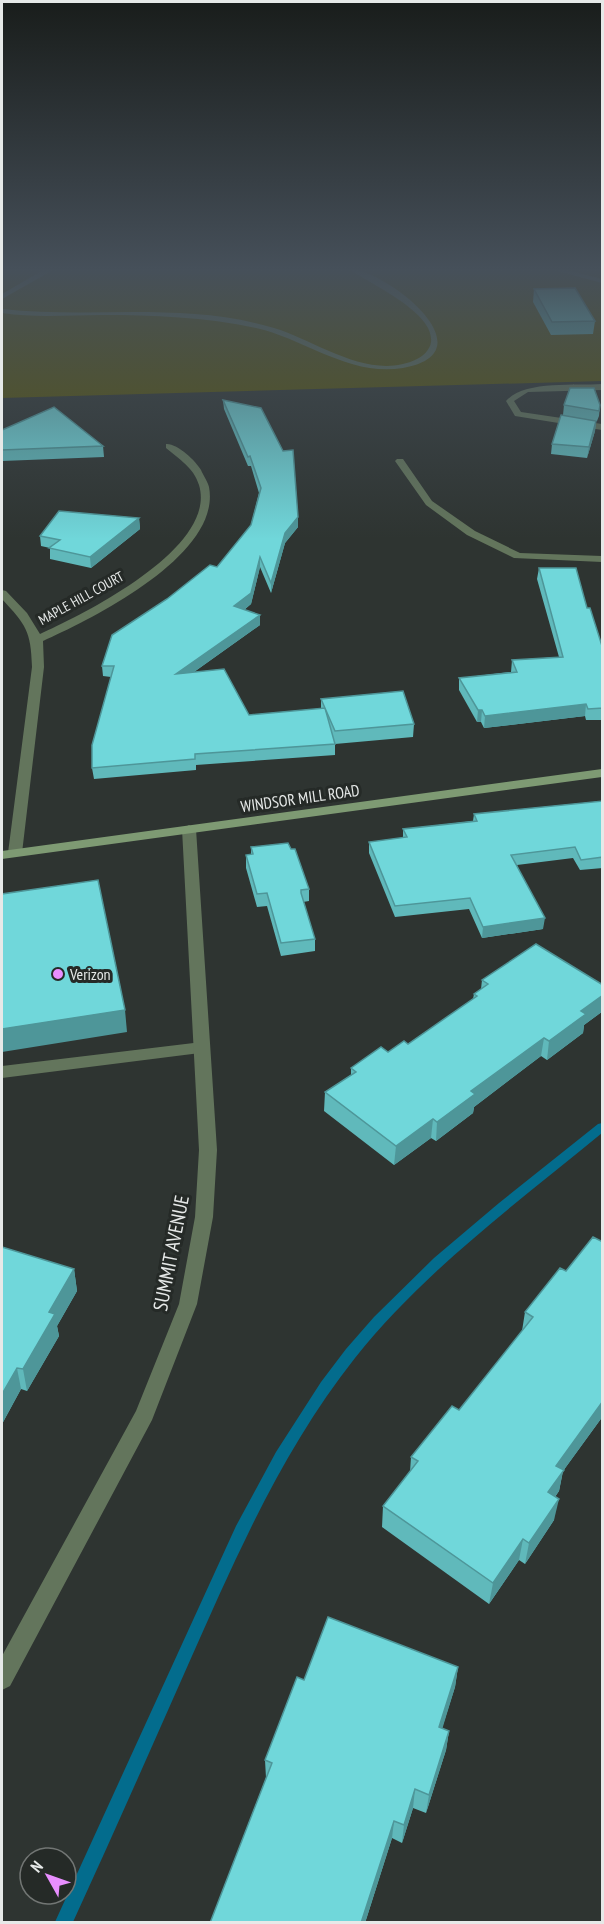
<svg xmlns="http://www.w3.org/2000/svg" width="604" height="1924" viewBox="0 0 604 1924" font-family="'PT Sans Narrow',sans-serif">
<rect width="100%" height="100%" fill="#2e3431"/>
<!-- green -->
<polygon fill="#585507" points="2,269 602,269 602,381 2,398"/>
<g fill="none" stroke-linecap="round" stroke-linejoin="round">
<!-- stream -->
<path fill="#036c8d" fill-rule="evenodd" d="M602 1123V1133C517 1203 424 1271 355 1358 282 1450 235 1559 188 1665 150 1751 112 1837 73 1922H55L236 1526 276 1452 321 1382 346 1349 374 1317 434 1258 499 1203 598 1124Z"/>
<!-- service -->
<g fill="#63755c" fill-rule="evenodd">
<polygon points="45,269 55,269 2,299 2,294"/>
<path d="M349 269C385 269 492 352 403 368 350 377 305 339 256 328 205 317 153 315 102 315 68 315 35 318 2 313V309C93 319 183 301 274 328 317 341 370 382 417 359 423 356 430 350 431 342 435 312 368 283 349 269Z"/>
<polygon points="550,269 563,269 602,279 602,283"/>
<path d="M602 384V390L528 392 514 401 521 412 602 424V430L515 416 506 401C524 380 575 386 602 384Z"/>
<polygon points="397,459 403,459 432,501 475,531 520,553 602,556 602,562 514,558 467,535 426,505 395,461"/>
<polygon points="202,1042 208,1044 210,1048 208,1052 2,1078 2,1066"/>
</g>
<!-- minor -->
<g fill="#63755c" fill-rule="evenodd">
<path d="M166 444C177 443 196 461 201 470 203 475 208 482 209 487 222 555 92 619 43 641L44 667 22 853 20 856H10L8 853 32 667C31 631 26 625 2 599V590L6 591 27 613 40 634C84 614 218 548 199 485 194 468 179 459 166 448Z"/>
<polygon points="189,825 196,829 217,1150 213,1217 197,1304 152,1420 10,1686 2,1690 2,1656 136,1411 179,1304 195,1217 199,1150 182,829"/>
</g>
<!-- secondary -->
<polygon fill="#7e9a73" fill-rule="evenodd" points="602,769 602,777 2,859 2,851"/>
</g>
<!-- wall -->
<g fill="#60b9bb">
<polygon points="534,289 595,321 593,334 551,335 533,302"/>
<polygon points="223,400 298,527 285,543 271,593 260,567 251,604 244,610 260,615 260,625 194,672 249,715 321,709 321,699 414,724 413,737 335,744 335,755 196,765 196,770 94,779 92,768 111,677 103,676 102,666 217,567 251,525 259,493 251,466 248,466 224,409"/>
<polygon points="564,405 600,405 599,416 597,421 596,421 595,431 587,458 551,454 552,444 563,415"/>
<polygon points="2,430 103,446 104,457 2,461"/>
<polygon points="139,518 140,529 91,568 50,559 50,548 41,546 40,536"/>
<polygon points="539,568 587,608 603,649 603,720 586,720 585,716 484,728 481,722 477,722 459,690 459,678 511,672 512,660 559,657 537,579"/>
<polygon points="603,801 603,868 580,870 573,858 517,865 543,929 482,938 469,909 395,917 369,853 369,842 403,838 403,829 473,821 474,814"/>
<polygon points="251,847 291,849 309,889 309,901 303,902 315,939 315,951 281,956 267,906 257,907 246,868 246,855 251,855"/>
<polygon points="482,980 603,985 603,1011 584,1025 583,1033 547,1060 541,1056 474,1107 473,1113 436,1141 431,1138 394,1165 324,1111 325,1092 351,1075 351,1068 408,1044 473,999 474,994 481,989"/>
<polygon points="603,1242 603,1416 563,1471 559,1491 555,1497 554,1520 525,1564 519,1560 489,1604 382,1527 383,1506 410,1472 411,1457 459,1410 522,1331 525,1312 566,1271"/>
<polygon points="2,1247 74,1269 77,1291 57,1326 59,1336 27,1391 21,1389 2,1424"/>
<polygon points="458,1667 455,1687 442,1728 449,1731 446,1750 426,1813 413,1808 402,1843 392,1838 365,1923 210,1923 266,1778 265,1760 304,1680"/>
</g>
<!-- shaded-wall -->
<g fill="#4e9699">
<polygon points="596,421 595,431 587,458 589,447"/>
<polygon points="298,517 298,527 285,543 271,593 271,583 285,533"/>
<polygon points="139,518 140,529 91,568 90,557"/>
<polygon points="260,557 260,567 251,604 235,617 234,606"/>
<polygon points="260,615 260,625 177,684 176,674"/>
<polygon points="586,704 585,716 484,728 485,716"/>
<polygon points="478,710 482,710 481,722 477,722"/>
<polygon points="545,918 543,929 482,938 483,927"/>
<polygon points="603,995 603,1011 584,1025 583,1033 547,1060 549,1041 581,1011"/>
<polygon points="125,1010 127,1032 2,1052 2,1029"/>
<polygon points="544,1038 541,1056 474,1107 473,1113 436,1141 437,1122 471,1091"/>
<polygon points="433,1119 431,1138 394,1165 396,1146"/>
<polygon points="74,1269 77,1291 57,1326 59,1336 27,1391 23,1369 49,1312"/>
<polygon points="17,1368 21,1389 2,1424 2,1394"/>
<polygon points="603,1401 603,1416 563,1471 559,1491 543,1513 548,1492 556,1466"/>
<polygon points="559,1499 554,1520 525,1564 529,1543"/>
<polygon points="523,1539 519,1560 489,1604 493,1583"/>
<polygon points="458,1667 455,1687 437,1746 439,1727"/>
<polygon points="449,1731 446,1750 426,1813 429,1795"/>
<polygon points="415,1789 413,1808 402,1843 404,1825"/>
<polygon points="394,1821 392,1838 365,1923 361,1923"/>
</g>
<!-- building -->
<g fill="#70d7da" stroke="#4e9699" stroke-width="1.5">
<polygon points="575,288 595,321 552,322 534,289"/>
<polygon points="570,388 594,388 600,405 599,411 564,405"/>
<polygon points="223,400 261,408 283,451 293,450 298,517 285,533 271,583 260,557 251,593 234,606 260,615 176,674 224,669 249,715 325,708 335,744 195,754 195,759 92,768 92,745 114,666 102,666 112,635 167,599 210,565 217,567 251,525 261,488 250,456 248,457"/>
<polygon points="54,407 103,446 2,450 2,430"/>
<polygon points="561,415 596,421 589,447 552,444"/>
<polygon points="59,511 139,518 90,557 49,548 60,540 40,536"/>
<polygon points="539,568 576,568 587,608 590,608 603,649 603,708 588,709 586,704 485,716 482,710 478,710 459,678 517,672 512,660 563,657"/>
<polygon points="403,691 414,724 335,731 321,699"/>
<polygon points="603,801 603,857 581,860 575,847 511,855 545,918 483,927 470,898 395,906 369,842 407,837 403,829 477,821 474,814"/>
<polygon points="288,843 291,849 295,849 309,889 301,890 301,893 315,939 281,943 267,893 257,894 246,855 253,854 251,847"/>
<polygon points="98,880 125,1010 2,1029 2,894"/>
<polygon points="536,944 603,985 603,995 581,1011 586,1014 549,1041 544,1038 471,1091 475,1094 437,1122 433,1119 396,1146 325,1092 356,1072 351,1068 381,1047 388,1052 404,1041 408,1044 477,996 474,994 488,984 482,980"/>
<polygon points="593,1237 603,1242 603,1401 556,1466 564,1470 548,1492 559,1499 529,1543 523,1539 493,1583 383,1506 418,1461 411,1457 452,1406 459,1410 533,1317 525,1312 560,1268 566,1271"/>
<polygon points="2,1247 74,1269 49,1312 55,1314 23,1369 17,1368 2,1394"/>
<polygon points="328,1617 458,1667 439,1727 449,1731 429,1795 415,1789 404,1825 394,1821 361,1923 210,1923 272,1763 265,1760 297,1677 304,1680"/>
</g>
<!-- sky -->
<linearGradient id="sky" x2="0" y2="1"><stop stop-color="#191d1b"/><stop offset="0.5" stop-color="#46505a"/><stop offset="1" stop-color="#46505a" stop-opacity="0"/></linearGradient>
<rect width="604" height="539" fill="url(#sky)"/>
<!-- markers -->
<circle fill="#e88eff" stroke="#252a27" stroke-width="2" cx="58" cy="974" r="6"/>
<g text-anchor="middle" stroke-width="6" stroke-linejoin="round" paint-order="stroke">
<!-- far-street labels -->
<g font-size="14" fill="#e6e9e8" stroke="#252a27">
<text transform="translate(81 598) rotate(-29)" y="5">MAPLE HILL COURT</text>
</g>
<!-- street labels -->
<g font-size="16" fill="#e6e9e8" stroke="#252a27">
<text transform="translate(300 798) rotate(-8)" y="6">WINDSOR MILL ROAD</text>
</g>
<!-- poi labels -->
<g font-size="16" fill="#e6e9e8" stroke="#252a27" text-anchor="start">
<text x="70" y="980">Verizon</text>
</g>
<!-- near-street labels -->
<g font-size="20" fill="#e6e9e8" stroke="#252a27">
<text transform="translate(171 1253) rotate(-79)" y="7">SUMMIT AVENUE</text>
</g>
</g>
<!-- border -->
<rect width="604" height="1924" fill="none" stroke="#e6e9e8" stroke-width="6"/>
<!-- north arrow -->
<g transform="translate(48 1876) rotate(310)"><circle r="28" fill="#252a27" stroke="#727674" stroke-width="1.5"/>
<path d="M0-4.5L10 22L0 15L-10 22Z" fill="#e88eff"/>
<text y="-9" font-size="16" font-weight="bold" text-anchor="middle" fill="#e6e9e8">N</text>
</g>
</svg>
